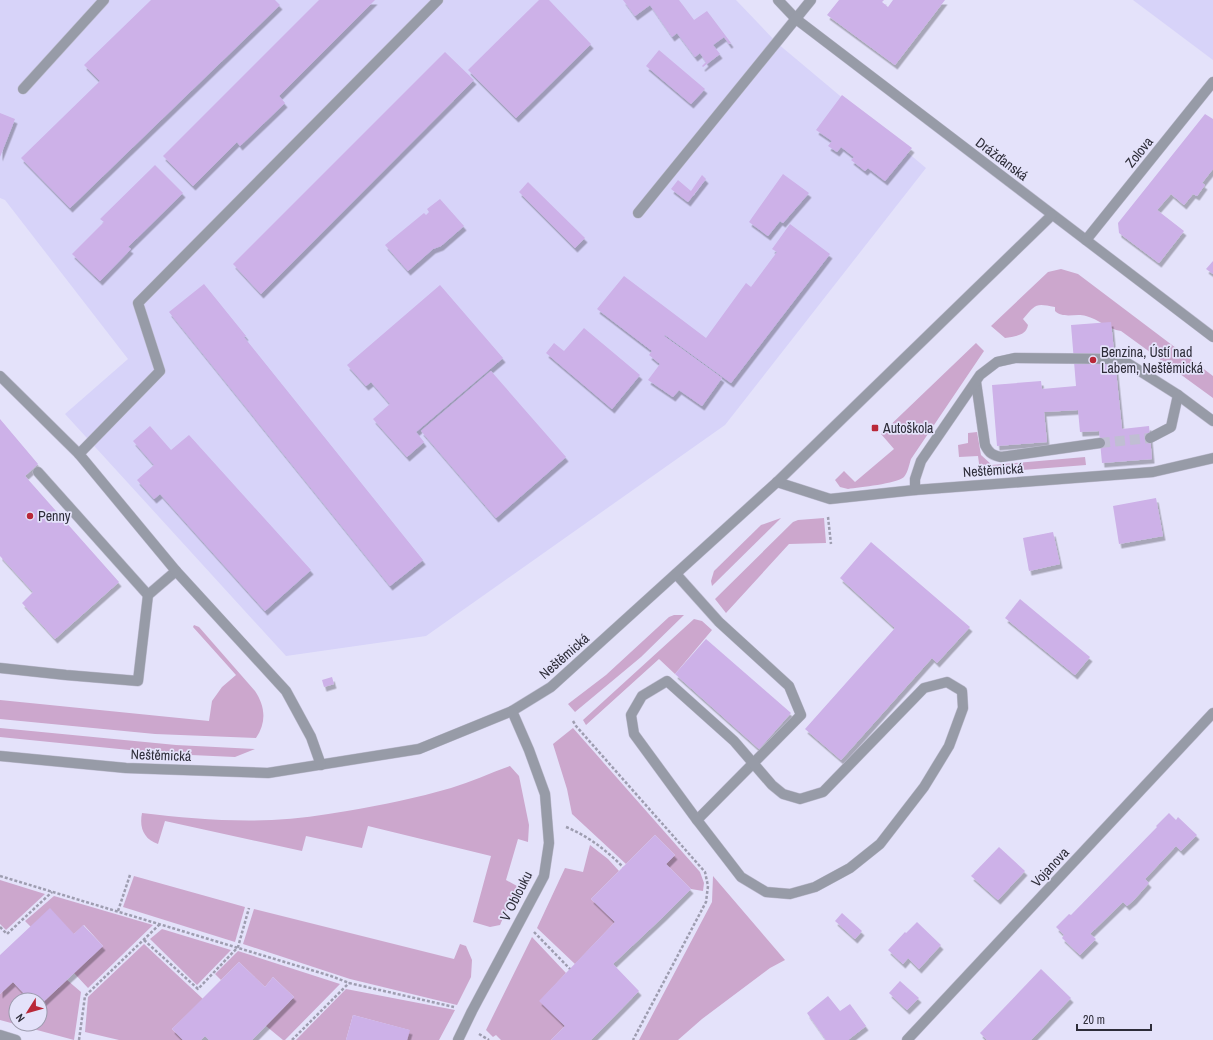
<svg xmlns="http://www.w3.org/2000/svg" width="1213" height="1040" viewBox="0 0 1213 1040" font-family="'Archivo Narrow',sans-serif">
<defs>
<filter id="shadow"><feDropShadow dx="2.5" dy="4.5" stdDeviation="0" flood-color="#0004"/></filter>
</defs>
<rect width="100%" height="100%" fill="#e4e2fa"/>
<!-- built -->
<g fill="#d7d3f9">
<polygon points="0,0 736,0 777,43 926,168 725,425 426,636 286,656 65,414 128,359 5,200 0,198"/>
<polygon points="1133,0 1213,0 1213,60"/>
</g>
<!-- green -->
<g fill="#cca7cd">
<path d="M1061 269 1078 274 1213 376V398L1121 331C1108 329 1098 319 1086 316 1076 313 1063 319 1055 311V307C1035 303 1036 304 1023 319L1028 325C1026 336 1015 336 1005 338L991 326 1048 272Z"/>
<path d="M976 343 984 351 911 459C909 465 908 472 904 477 896 484 860 487 848 489L840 487 835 480 844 471 855 482 894 449 881 434Z"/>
<polygon points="977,432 981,455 992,465 1085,457 1086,465 984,473 980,471 978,456 959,457 958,445 968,443 968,433"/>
<polygon points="781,518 712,586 711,581 714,571 761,525"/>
<polygon points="824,518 826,543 789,544 726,613 715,599 793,522 798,520"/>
<polygon points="674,615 684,615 641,657 575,712 568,704 606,675 669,617"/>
<polygon points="694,619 702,621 712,630 675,674 659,659 586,725 583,720"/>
<path d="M194 625 199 627 255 691C265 706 267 722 256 738L155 734 0 719V700L209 721 212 701 222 687 236 675 193 627Z"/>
<polygon points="0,728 176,745 255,749 235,757 169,754 0,737"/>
<polygon points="573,728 700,872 704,883 703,891 691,889 666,864 675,855 655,835 626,864 572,814 567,789 553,744"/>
<path d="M510 766 519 776 529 825 528 842 518 839 506 880 517 886 500 925 490 927 473 922 491 856 368 826 362 848 306 836 302 851 165 821 158 844C144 839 139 828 142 813 185 818 228 822 272 820 297 819 322 815 347 811 382 805 417 798 451 788 471 782 490 773 510 766Z"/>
<polygon points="590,845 608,859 619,871 591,899 615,922 575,964 537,928 565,868 583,872"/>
<polygon points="134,876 245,907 235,942 123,907"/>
<polygon points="713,876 785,960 770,968 702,1019 678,1040 639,1040 712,902"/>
<polygon points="0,880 45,894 6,930 0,924"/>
<polygon points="54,896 153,925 88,988 74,973 103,946 84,925 74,934 31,927 25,921"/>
<polygon points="254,909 454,959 460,944 466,946 472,960 471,977 457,1005 350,979 243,944"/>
<polygon points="162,929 231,950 197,985 150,939"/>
<polygon points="532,937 566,973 540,1001 565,1026 551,1040 501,1040 496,1035 493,1037 486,1030"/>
<polygon points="144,944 203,999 172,1029 183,1040 119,1040 85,1032 88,997"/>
<polygon points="238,951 340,984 285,1040 283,1040 266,1026 294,997 273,977 265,987 239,962 221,980 215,974"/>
<polygon points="67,980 81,992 74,1040 0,1020 0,994 13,982 30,1000 16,1000 16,1024 40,1024 40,1005"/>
<polygon points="346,989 455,1010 439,1040 407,1040 409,1030 353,1015 346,1040 296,1040"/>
</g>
<!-- building -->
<g fill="#cdb1e8" filter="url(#shadow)">
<polygon points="151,0 275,0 280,5 70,208 21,158 100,81 84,65"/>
<polygon points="319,0 375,0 279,96 285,103 240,146 237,142 193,186 163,156"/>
<polygon points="539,0 549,0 591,44 516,118 468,70"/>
<polygon points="623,0 679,0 694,20 707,11 731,43 729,44 724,37 713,45 720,54 703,67 702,66 706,62 700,53 695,57 677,33 672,37 650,5 635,16"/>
<polygon points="839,0 884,0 882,2 888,7 893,0 945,0 895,65 827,15"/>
<polygon points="659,50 705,89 691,104 646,66"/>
<polygon points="445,52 474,80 261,294 233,264"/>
<polygon points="842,95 912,148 885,181 868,168 865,171 851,160 854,157 841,147 837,152 828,146 832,141 816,130"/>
<polygon points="0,113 15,119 0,157"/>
<polygon points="1205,114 1213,119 1213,169 1202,183 1205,185 1197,196 1193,194 1184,205 1171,194 1157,210 1184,231 1159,263 1119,233 1118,223"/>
<polygon points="155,165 183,193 128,247 131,249 100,281 72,254 104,222 100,219"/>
<polygon points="783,174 809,193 783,223 780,221 768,236 749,222"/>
<polygon points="702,175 706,179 688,202 671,189 678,180 691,191"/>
<polygon points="528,182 585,238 575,248 519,192"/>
<polygon points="440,199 464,226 441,246 433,249 408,271 385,245 424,213 426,215 429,212 427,209"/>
<polygon points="790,224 830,254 731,383 665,335 664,336 722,378 702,406 679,390 673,397 648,380 660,364 649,355 652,351 597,309 624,276 706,338 746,283 751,287 777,252 772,249"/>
<polygon points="1213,261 1213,274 1206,269"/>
<polygon points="204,284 246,336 244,337 423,560 390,586 169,312"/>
<polygon points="440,285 503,358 416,432 424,442 407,457 373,419 390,404 371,382 366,386 347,365"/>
<polygon points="1111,322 1122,429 1149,426 1152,459 1102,463 1099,431 1080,432 1078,410 1044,412 1047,442 997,446 992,385 1041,381 1042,389 1076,386 1071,325"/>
<polygon points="584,328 640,375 612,409 546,353 554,343 564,351"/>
<polygon points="491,371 566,457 496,518 421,431"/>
<polygon points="0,419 38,464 25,476 119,582 55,639 22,603 33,592 0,556"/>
<polygon points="150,426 171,450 189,435 311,570 265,611 160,494 154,499 137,480 154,465 133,441"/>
<polygon points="1156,498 1163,536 1119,544 1113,506"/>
<polygon points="1053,532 1060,564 1029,571 1023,538"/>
<polygon points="871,542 970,627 937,663 932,658 841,760 805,729 895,628 840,578"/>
<polygon points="1020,599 1090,657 1075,675 1005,618"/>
<polygon points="706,639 791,713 759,749 675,674"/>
<polygon points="332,677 334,684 324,687 322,680"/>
<polygon points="1169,813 1176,820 1178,817 1197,835 1181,851 1176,846 1145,879 1149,883 1134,900 1127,906 1123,902 1090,934 1096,939 1080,955 1062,938 1064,935 1056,927 1069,914 1071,915 1157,827 1156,826"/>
<polygon points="655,835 675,855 666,864 691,889 664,916 613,964 639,991 591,1040 551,1040 565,1026 539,1001 615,922 591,899"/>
<polygon points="999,847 1025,871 998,900 971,876"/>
<polygon points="50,908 74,934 83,925 103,946 40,1005 40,1000 30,1000 13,982 0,994 0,955"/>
<polygon points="842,913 862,931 855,939 835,921"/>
<polygon points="917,922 941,945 919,969 908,958 903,964 888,950 905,932 906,933"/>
<polygon points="239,962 265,987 273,977 294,997 252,1040 209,1040 205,1036 201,1040 183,1040 172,1029"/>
<polygon points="1041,969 1071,998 1031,1040 987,1040 980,1033"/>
<polygon points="900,981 919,998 907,1010 889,993"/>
<polygon points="828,996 840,1011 850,1004 866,1026 848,1040 826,1040 807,1013"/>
<polygon points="353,1015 410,1030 407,1040 346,1040"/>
</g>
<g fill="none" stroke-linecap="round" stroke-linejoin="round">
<!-- minor-tunnel -->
<polyline stroke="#c0bed3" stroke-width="10" stroke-dasharray="10 5" stroke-linecap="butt" points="1100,443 1150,438"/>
<defs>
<g id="minor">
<polyline points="778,0 796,19 1213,337"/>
<polyline points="23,89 104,0"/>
<polyline points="638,213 811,0"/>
<polyline points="1086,240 1213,82"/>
<polyline points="0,376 79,454"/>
<path d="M976 382 985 445C989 453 992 455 1001 457L1100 443"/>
<polyline points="1150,438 1171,427 1178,395"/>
<polyline points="38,472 148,595"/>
<polyline points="777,482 830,499 915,490 1153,472 1213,458"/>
<polyline points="915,490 915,479 921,461 980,375 997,362 1015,358 1121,359 1178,395 1213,421"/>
<polyline points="676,574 719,622 789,686 801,715 697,820"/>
<polyline points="0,668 66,675 138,681 148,595 176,571"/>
<polygon points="667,681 734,741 772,785 783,794 800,799 823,792 924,688 947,682 962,691 963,708 949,746 924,787 880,844 850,868 815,887 790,894 766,892 741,877 697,820 634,734 631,715 642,696"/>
<polyline points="0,756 126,768 268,773 419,749 512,711 551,687 777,482 1052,215"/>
<polyline points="321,765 311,737 286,691 176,571 79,454 160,371 138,303 438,0"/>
<polyline points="0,1035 16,1040"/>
<polyline points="458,1040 472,1011 544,876 549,843 545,794 529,750 512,711"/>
<polyline points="907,1040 1213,713"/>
</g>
</defs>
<!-- minor casing -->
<use href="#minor" stroke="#c0bed3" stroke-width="11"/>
<!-- path -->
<g stroke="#9e9db0" stroke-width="2.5" stroke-dasharray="3 2" stroke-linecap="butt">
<polyline points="828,517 831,544"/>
<polyline points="573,721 576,726 705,872 708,886 706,902 633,1040"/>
<path d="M566 827C588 836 606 850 623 867"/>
<polyline points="0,876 331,976 349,983 454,1007"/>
<polyline points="118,911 130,875"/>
<polyline points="0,927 7,934 52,892"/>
<polyline points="534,932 570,969"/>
<polyline points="144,940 198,989 238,947 249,908"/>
<polyline points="479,1034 489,1040"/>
<polyline points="79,1040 85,996 160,924"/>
<polyline points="292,1040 349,983"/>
</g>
<!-- minor -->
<use href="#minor" stroke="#979ba7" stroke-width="10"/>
</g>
<!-- markers -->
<g fill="#b92839" stroke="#e4e2fa" stroke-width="1.5">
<circle cx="1093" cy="360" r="4"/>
<rect x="871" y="424" width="8" height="8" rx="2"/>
<circle cx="30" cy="516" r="4"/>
</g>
<g text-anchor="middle" stroke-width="3.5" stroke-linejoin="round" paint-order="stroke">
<!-- street labels -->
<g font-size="14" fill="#2e2d39" stroke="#e4e2fa">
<text transform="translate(1139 152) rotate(-51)" y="5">Zolova</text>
<text transform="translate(1002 159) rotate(37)" y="5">Drážďanská</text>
<text transform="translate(993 470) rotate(-4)" y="5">Neštěmická</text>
<text transform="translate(564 656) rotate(-41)" y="5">Neštěmická</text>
<text transform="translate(161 755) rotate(2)" y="5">Neštěmická</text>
<text transform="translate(1050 867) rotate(-47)" y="5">Vojanova</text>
<text transform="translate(516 896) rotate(-63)" y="5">V Oblouku</text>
</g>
<!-- poi labels -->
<g font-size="14" fill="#2e2d39" stroke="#e4e2fa" text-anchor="start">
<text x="1101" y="357">Benzina, Ústí nad<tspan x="1101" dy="16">Labem, Neštěmická</tspan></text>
<text x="883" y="433">Autoškola</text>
<text x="38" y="521">Penny</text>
</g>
</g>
<!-- north arrow -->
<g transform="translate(28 1012) rotate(233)"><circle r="19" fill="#e4e2fa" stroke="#9b9aad"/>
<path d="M0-3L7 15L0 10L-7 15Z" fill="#b92839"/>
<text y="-6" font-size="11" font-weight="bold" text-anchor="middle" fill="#2e2d39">N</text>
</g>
<!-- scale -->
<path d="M1077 1024v6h74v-6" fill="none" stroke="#2e2d39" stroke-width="2"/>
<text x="1083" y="1024" font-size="12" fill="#2e2d39" stroke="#e4e2fa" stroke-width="3" paint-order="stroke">20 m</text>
</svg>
